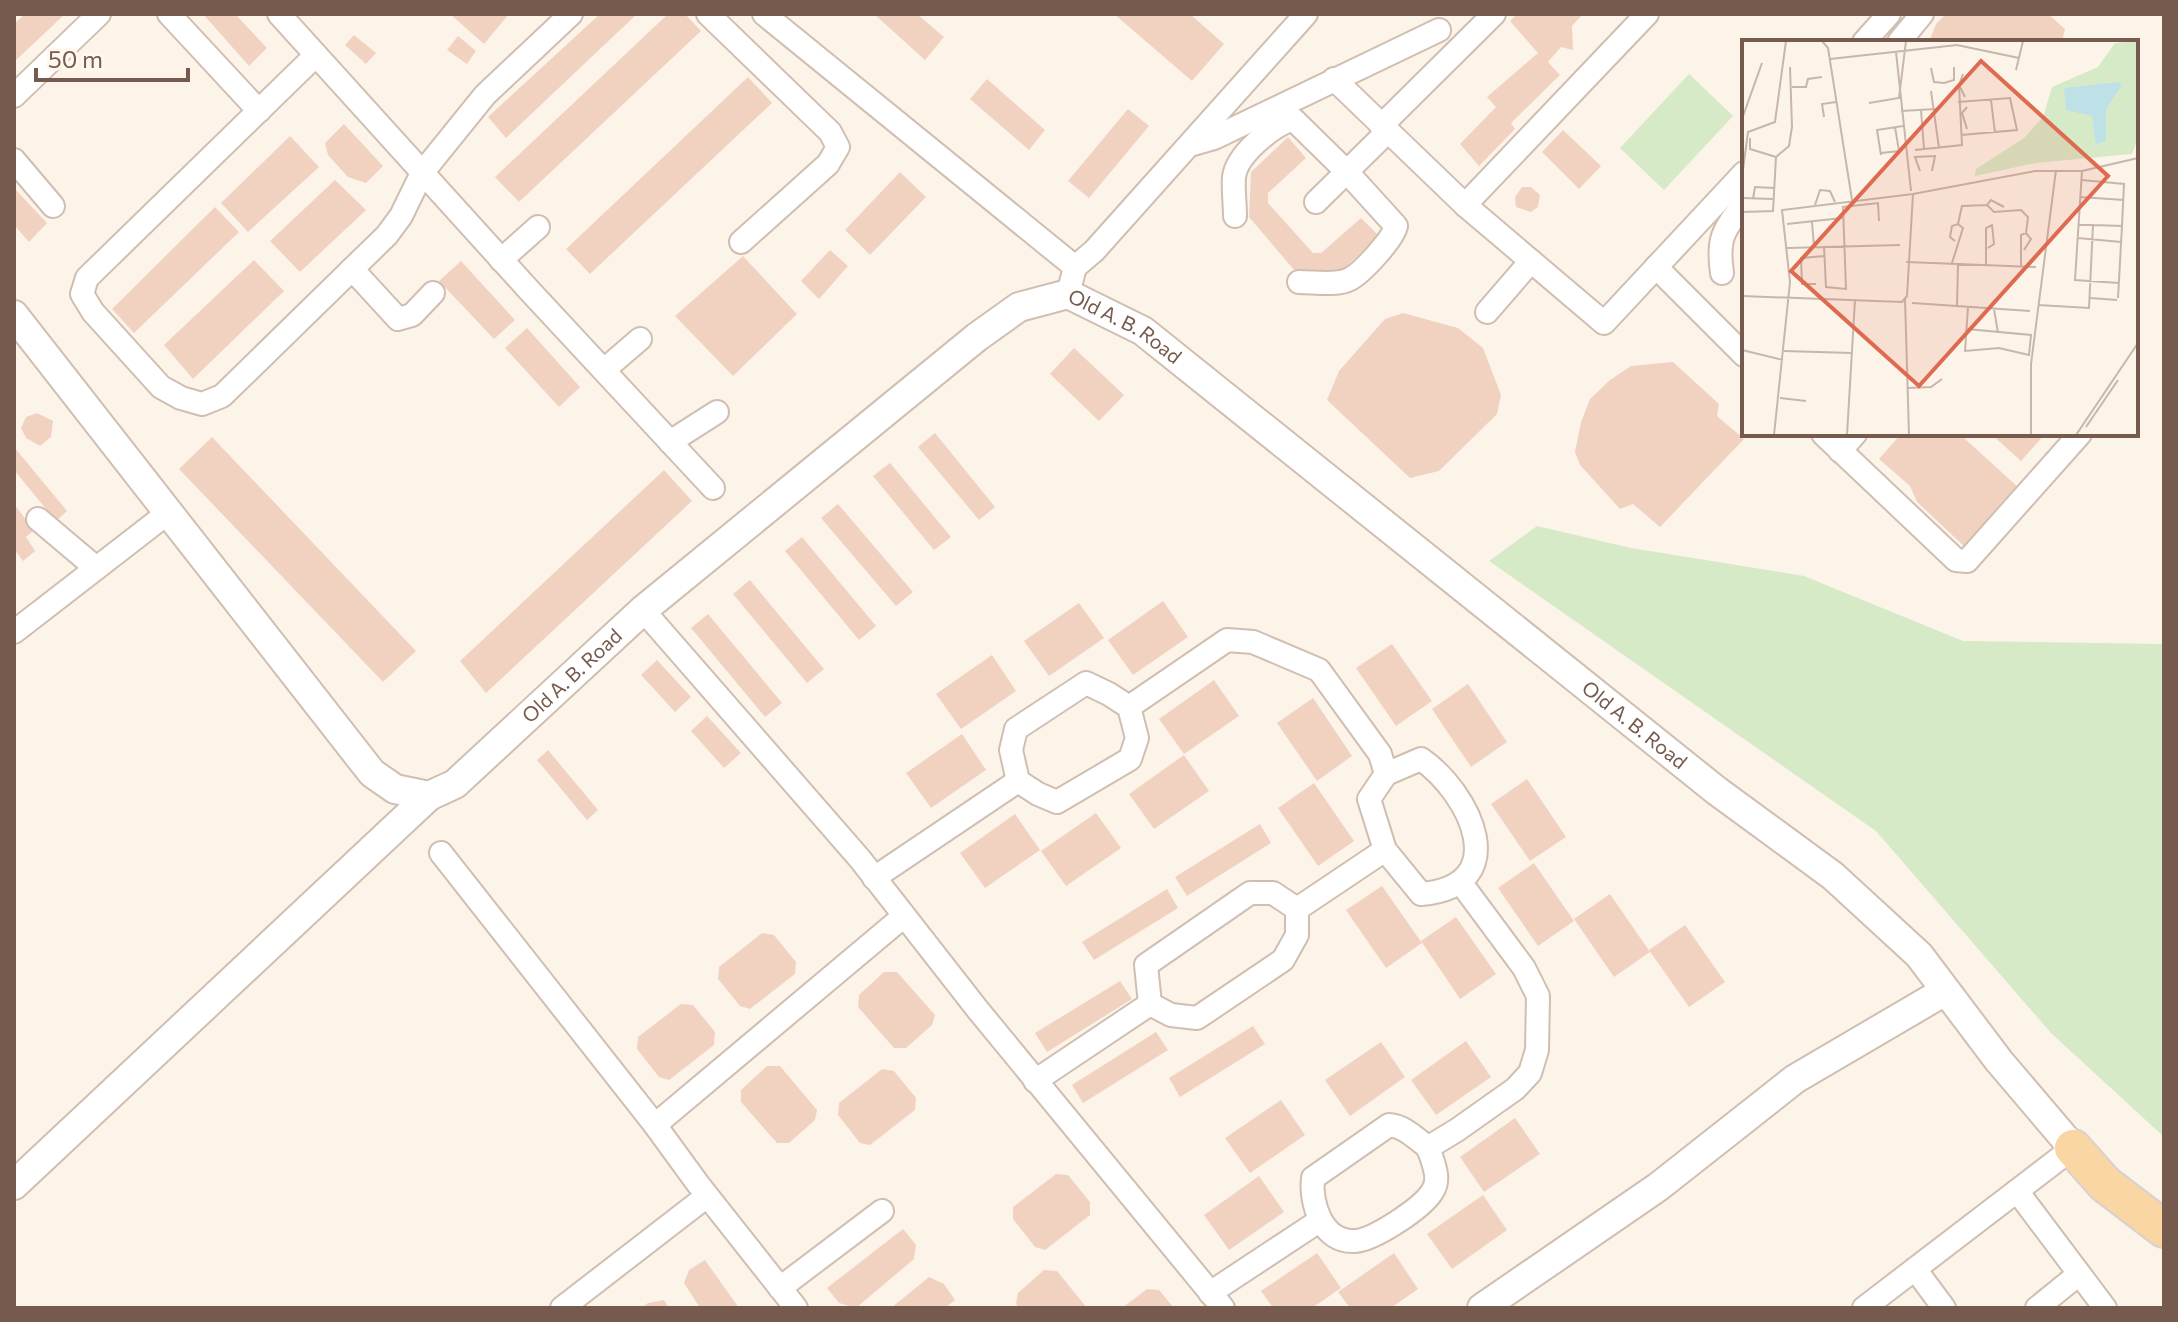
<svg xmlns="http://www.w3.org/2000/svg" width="2178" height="1322" viewBox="0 0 2178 1322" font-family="Commissioner,sans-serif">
<rect width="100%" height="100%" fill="#fcf4e9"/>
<!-- green -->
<g fill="#d6eac7">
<polygon points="1689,74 1733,116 1664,190 1620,148"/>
<polygon points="1537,526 1631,548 1804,576 1963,641 2164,644 2164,1137 2051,1033 1876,831 1489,561"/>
</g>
<!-- building -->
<g fill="#f1d2c1">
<polygon points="25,14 65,14 14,62 14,24"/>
<polygon points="203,14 235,14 267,48 249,66"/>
<polygon points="450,14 509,14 484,44"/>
<polygon points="600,14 637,14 506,138 488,117"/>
<polygon points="668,14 685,14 701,31 519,202 495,177"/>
<polygon points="874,14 917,14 944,37 925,60"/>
<polygon points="1114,14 1190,14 1224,44 1192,81"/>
<polygon points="1517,14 1583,14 1572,26 1573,50 1561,47 1548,62 1560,75 1511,123 1515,129 1479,166 1460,144 1496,107 1487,97 1538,53 1510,21"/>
<polygon points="1946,14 2048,14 2065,29 2062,42 1929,42 1936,24"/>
<polygon points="354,35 376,53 366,64 345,45"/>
<polygon points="458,36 476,51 467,64 447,50"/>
<polygon points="748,77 772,103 590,274 566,249"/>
<polygon points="987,79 1045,130 1029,150 970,99"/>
<polygon points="1128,109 1149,126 1089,198 1068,181"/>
<polygon points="344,124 383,166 366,183 348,177 328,155 325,143"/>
<polygon points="1563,130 1601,166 1579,189 1542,152"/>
<polygon points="290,136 319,167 248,232 221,203"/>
<polygon points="1288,137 1306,158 1268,193 1268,203 1313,253 1321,253 1361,218 1379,236 1340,272 1295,271 1249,217 1251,172"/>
<polygon points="900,172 926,197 870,255 845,230"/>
<polygon points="335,180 366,210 300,272 270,241"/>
<polygon points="1522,187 1531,187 1540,195 1538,207 1531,212 1516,207 1515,197"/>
<polygon points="14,188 47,223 29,242 14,225"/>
<polygon points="215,207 239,232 134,333 112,309"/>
<polygon points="830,250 848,266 819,299 801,281"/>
<polygon points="743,256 797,314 733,376 675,316"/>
<polygon points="254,260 284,291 193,379 164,345"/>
<polygon points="461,261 515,320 494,339 439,281"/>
<polygon points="1403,313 1458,328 1483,348 1501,395 1497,414 1439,471 1410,478 1327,400 1339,371 1385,319"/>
<polygon points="527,328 580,387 559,407 505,348"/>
<polygon points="1074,348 1124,395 1099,421 1050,374"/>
<polygon points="1673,362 1719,404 1717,416 1744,439 1660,527 1633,504 1620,509 1580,465 1575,452 1581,422 1590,399 1610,380 1631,366"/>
<polygon points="37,413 53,421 51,437 40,446 26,438 21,428 26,417"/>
<polygon points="935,433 995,507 979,520 918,447"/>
<polygon points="1901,434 1965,434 1963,437 2020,489 1966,548 1917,502 1910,486 1879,459"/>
<polygon points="1991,434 2045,434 2021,461"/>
<polygon points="212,437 416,651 383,682 179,469"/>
<polygon points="14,447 67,511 56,521 14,470"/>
<polygon points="890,463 951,537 934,550 873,476"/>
<polygon points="664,470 692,501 486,693 460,661"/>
<polygon points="14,504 34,530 26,537 35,551 23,561 14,549"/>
<polygon points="838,504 913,592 896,606 821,518"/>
<polygon points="802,537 876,626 859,640 785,551"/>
<polygon points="750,580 824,669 807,683 733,594"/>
<polygon points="1163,601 1188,637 1133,675 1108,640"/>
<polygon points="1079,603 1104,638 1049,676 1024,641"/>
<polygon points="708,614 782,703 765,717 691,628"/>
<polygon points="1392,644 1432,701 1396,726 1356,668"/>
<polygon points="992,655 1016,691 961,729 936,694"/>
<polygon points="657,660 691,697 675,712 641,675"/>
<polygon points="1214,680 1239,716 1184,754 1159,719"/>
<polygon points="1468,684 1507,742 1471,767 1432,709"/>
<polygon points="1313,698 1352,756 1317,781 1277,723"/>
<polygon points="707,716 741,753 724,768 691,731"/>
<polygon points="962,734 986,770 931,808 906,773"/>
<polygon points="548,750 598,810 587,820 537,760"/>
<polygon points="1184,755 1209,791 1154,829 1129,794"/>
<polygon points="1527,779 1566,837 1530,861 1491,804"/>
<polygon points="1314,783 1354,841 1318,866 1278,808"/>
<polygon points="1096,813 1121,848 1066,886 1041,851"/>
<polygon points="1015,814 1040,850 985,888 960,853"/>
<polygon points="1260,824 1271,843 1187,896 1175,877"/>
<polygon points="1534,863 1574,921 1538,946 1498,888"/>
<polygon points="1382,886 1422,943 1386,968 1346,910"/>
<polygon points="1167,889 1178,908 1094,960 1082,942"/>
<polygon points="1610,894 1650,952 1614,977 1574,919"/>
<polygon points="1456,917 1496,974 1460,999 1421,941"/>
<polygon points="1685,925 1725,982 1689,1007 1649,950"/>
<polygon points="762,933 774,935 796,962 795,974 750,1009 740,1006 718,979 719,967"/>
<polygon points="884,972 897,972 935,1015 932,1025 906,1048 894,1048 858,1007 859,995"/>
<polygon points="1120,981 1132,999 1047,1052 1035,1033"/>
<polygon points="681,1004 693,1005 715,1032 714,1045 669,1080 659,1077 637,1049 638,1037"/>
<polygon points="1253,1026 1265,1044 1180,1097 1169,1078"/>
<polygon points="1156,1032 1168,1050 1083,1103 1072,1085"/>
<polygon points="1466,1041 1491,1077 1436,1115 1411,1080"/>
<polygon points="1381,1042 1405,1077 1350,1116 1325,1080"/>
<polygon points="767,1066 780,1066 817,1110 815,1120 789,1143 777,1143 741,1102 741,1090"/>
<polygon points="882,1069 894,1071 916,1098 915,1110 870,1145 860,1143 838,1115 839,1103"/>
<polygon points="1281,1100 1305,1135 1250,1173 1225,1138"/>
<polygon points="1515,1118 1540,1154 1484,1192 1460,1157"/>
<polygon points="1056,1174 1068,1175 1090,1202 1090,1215 1045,1250 1035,1247 1013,1219 1013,1207"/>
<polygon points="1259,1176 1284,1212 1229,1250 1204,1215"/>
<polygon points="1483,1195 1507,1230 1452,1269 1427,1234"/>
<polygon points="903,1229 916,1245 914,1259 856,1308 839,1303 827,1288"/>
<polygon points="1317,1253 1341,1288 1312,1308 1273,1308 1261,1291"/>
<polygon points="1394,1253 1418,1289 1391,1308 1350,1308 1338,1292"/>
<polygon points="705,1260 739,1308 700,1308 684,1283 689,1270"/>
<polygon points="1044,1270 1057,1271 1087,1308 1019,1308 1016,1304 1018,1293"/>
<polygon points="929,1277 944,1284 955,1300 945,1308 891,1308"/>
<polygon points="1147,1289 1159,1290 1174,1308 1122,1308"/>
<polygon points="664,1300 669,1308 641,1308 648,1303"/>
</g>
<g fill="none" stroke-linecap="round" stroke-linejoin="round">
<defs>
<g id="minor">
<polyline points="169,14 259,111"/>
<polyline points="279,14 528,289 713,488"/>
<polyline points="708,14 830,132 838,147 828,164 741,242"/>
<polyline points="764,14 1075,267 1068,294"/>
<polyline points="1864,42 1889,14"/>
<polyline points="1899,42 1922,14"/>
<polyline points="316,55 87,278 82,294 93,312 161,387 181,398 202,404 222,396 387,235 401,216 422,173 485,95 571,14"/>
<polyline points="1334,79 1465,205 1604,323 1744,173"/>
<polyline points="14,96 99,14"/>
<polyline points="1381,126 1494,14"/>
<polyline points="1190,145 1214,138 1439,30"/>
<polyline points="14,160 53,206"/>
<polyline points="1316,202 1387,132"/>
<polyline points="1465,205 1647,14"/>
<path d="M1235 216C1235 204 1233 189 1234 177 1237 154 1272 126 1293 119L1347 172 1396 226C1393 239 1363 272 1350 279 1337 286 1314 282 1299 282"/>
<polyline points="501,260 538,227"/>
<polyline points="1075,267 1094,251 1306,14"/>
<polyline points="1656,267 1744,355"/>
<polyline points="352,269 398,319 412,315 433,293"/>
<path d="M1722 273C1717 239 1723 230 1744 204"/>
<polyline points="1487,312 1531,261"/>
<polyline points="604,370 640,339"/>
<polyline points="1823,434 1956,560 1967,561 2080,434"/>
<polyline points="670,442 717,412"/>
<polyline points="1840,451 1855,434"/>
<polyline points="38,519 96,568"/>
<polyline points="643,610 860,859 978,1010 1223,1308"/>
<polyline points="14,632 169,512"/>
<polygon points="1086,683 1109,694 1129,707 1137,738 1130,759 1057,802 1038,794 1018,781 1011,750 1016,729"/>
<polyline points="1129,707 1227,640 1253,642 1319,670 1380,754 1386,774"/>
<path d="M1421 759C1470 793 1515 886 1421 894L1385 850 1369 799 1386 774Z"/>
<polyline points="441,853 655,1125"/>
<polyline points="874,878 1018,781"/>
<polygon points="1250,893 1273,893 1297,909 1297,935 1283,960 1197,1018 1171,1015 1150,1004 1146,965"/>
<polyline points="1297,909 1385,850"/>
<polyline points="1035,1081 1150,1004"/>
<path d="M1389 1125C1402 1126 1411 1134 1421 1142 1429 1147 1430 1153 1433 1162 1436 1172 1439 1182 1432 1192 1422 1208 1374 1240 1355 1241 1322 1243 1310 1203 1313 1178Z"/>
<polyline points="1429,1147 1457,1130 1515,1089 1530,1073 1537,1050 1538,996 1524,968 1461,883"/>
<polyline points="2017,1191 2105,1308"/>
<polyline points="1915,1269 1944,1308"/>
<polyline points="780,1288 882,1211"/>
<polyline points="1210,1293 1319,1221"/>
<polyline points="562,1308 707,1196"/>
<polyline points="796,1308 698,1184 655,1125 904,916"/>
<polyline points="1864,1308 2073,1148"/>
<polyline points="2037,1308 2079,1274"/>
</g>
<g id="tertiary">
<path id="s1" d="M14 315 372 773 395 789 429 796 455 784 643 610 977 337 1019 307 1068 294 1143 331 1717 791 1833 876 1919 955 1999 1061 2073 1148"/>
<polyline points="14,1185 429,796"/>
<polyline points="1482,1308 1658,1187 1795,1079 1945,991"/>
</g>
<polyline id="primary" points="2073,1148 2105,1184 2164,1229"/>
</defs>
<!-- minor casing -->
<use href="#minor" stroke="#d0beb1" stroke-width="26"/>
<!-- tertiary casing -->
<use href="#tertiary" stroke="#d0beb1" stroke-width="32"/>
<!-- primary casing -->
<use href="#primary" stroke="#d9d1cd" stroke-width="40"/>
<!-- minor -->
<use href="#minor" stroke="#fff" stroke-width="22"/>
<!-- tertiary -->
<use href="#tertiary" stroke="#fff" stroke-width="28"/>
<!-- primary -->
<use href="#primary" stroke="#f9d6a3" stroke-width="36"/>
</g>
<g text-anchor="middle" stroke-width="8" stroke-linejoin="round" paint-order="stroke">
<!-- street labels -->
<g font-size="20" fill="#765a4d" stroke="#fff8ef">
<text dy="7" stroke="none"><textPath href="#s1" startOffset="1528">Old A. B. Road</textPath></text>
<text dy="7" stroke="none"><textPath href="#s1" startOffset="832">Old A. B. Road</textPath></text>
<text dy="7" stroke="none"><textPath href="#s1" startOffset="2176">Old A. B. Road</textPath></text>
</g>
</g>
<!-- overview -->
<g transform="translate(1742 40)">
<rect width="396" height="396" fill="#fcf4e9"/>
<path d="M396 1V98L390 114 293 123 233 136 234 129 282 98 301 77 310 47 356 27 373 3Z" fill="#d6eac7"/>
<path d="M377 42 380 45 364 69V101L354 104 350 76 324 70 322 48Z" fill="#bde1e6"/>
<path fill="none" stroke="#c6b6ab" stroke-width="2" d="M80 1 86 8 110 160M154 12 169 151M88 19 215 5 277 18M189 28 192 42 202 43 212 40V27M274 30 281 1M221 34 217 45 223 57M50 47H64L66 39 80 37M189 51 197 108M249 60 253 93M216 62 268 58 275 90 219 95M127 63 157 58 164 1M225 67 220 73 225 89M179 70 182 109M159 71 194 69M82 77 80 64 94 62M0 79 20 23M8 98V109L34 117M173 110 220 105 217 45M139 113 157 111 153 87M139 115 135 90 161 86M178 131 173 117 193 116 190 131M340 131 396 118M0 137 6 92 33 82 44 1M340 140 382 144 380 186M338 157 382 160M0 158 31 159M11 159 13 147 32 148M73 165 78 150 88 151 93 162M262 167 249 160 245 165 252 172 279 170 286 177 284 193M31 171 34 117 47 106 50 87 48 27M0 172 32 171M70 182 72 206M45 184 100 178M216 184 220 166 245 165M351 185 380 186 376 258M336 198 379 202M82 206 84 247 104 249 101 167 136 163 137 181M45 208 158 205M164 222 294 227M210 223 221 188 216 184 210 186 208 197 213 201M216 224 215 266 288 271M244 225V188L250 185 252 204 246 208M279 227V195L284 193 289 199 282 210M74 244H60L59 218 83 216M0 256 160 262 165 256 171 154M348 258 375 260M163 259 167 395M170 263 215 266M296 265 347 268 351 185H336M252 269 256 293M225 289 289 295 287 315 257 308 223 311 226 267M0 310 41 320M42 311 110 313M166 348 189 347 200 339M38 358 64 361M344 387 376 340M32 395 48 242 40 170 171 154 293 131H340L333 240 377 243M105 395 113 260M289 395V324L314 130M334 395 396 303"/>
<path fill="#de6b51" fill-opacity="0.15" stroke="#de6b51" stroke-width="4" d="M239 21 366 136 177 346 49 231Z"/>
<rect width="396" height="396" fill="none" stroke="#765a4d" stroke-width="4"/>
</g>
<!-- border -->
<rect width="2178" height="1322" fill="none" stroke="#765a4d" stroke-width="32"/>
<!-- scale -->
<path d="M36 68v12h152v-12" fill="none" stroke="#765a4d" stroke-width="4"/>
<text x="48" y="68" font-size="24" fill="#765a4d" stroke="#fff8ef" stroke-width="6" paint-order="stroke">50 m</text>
</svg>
